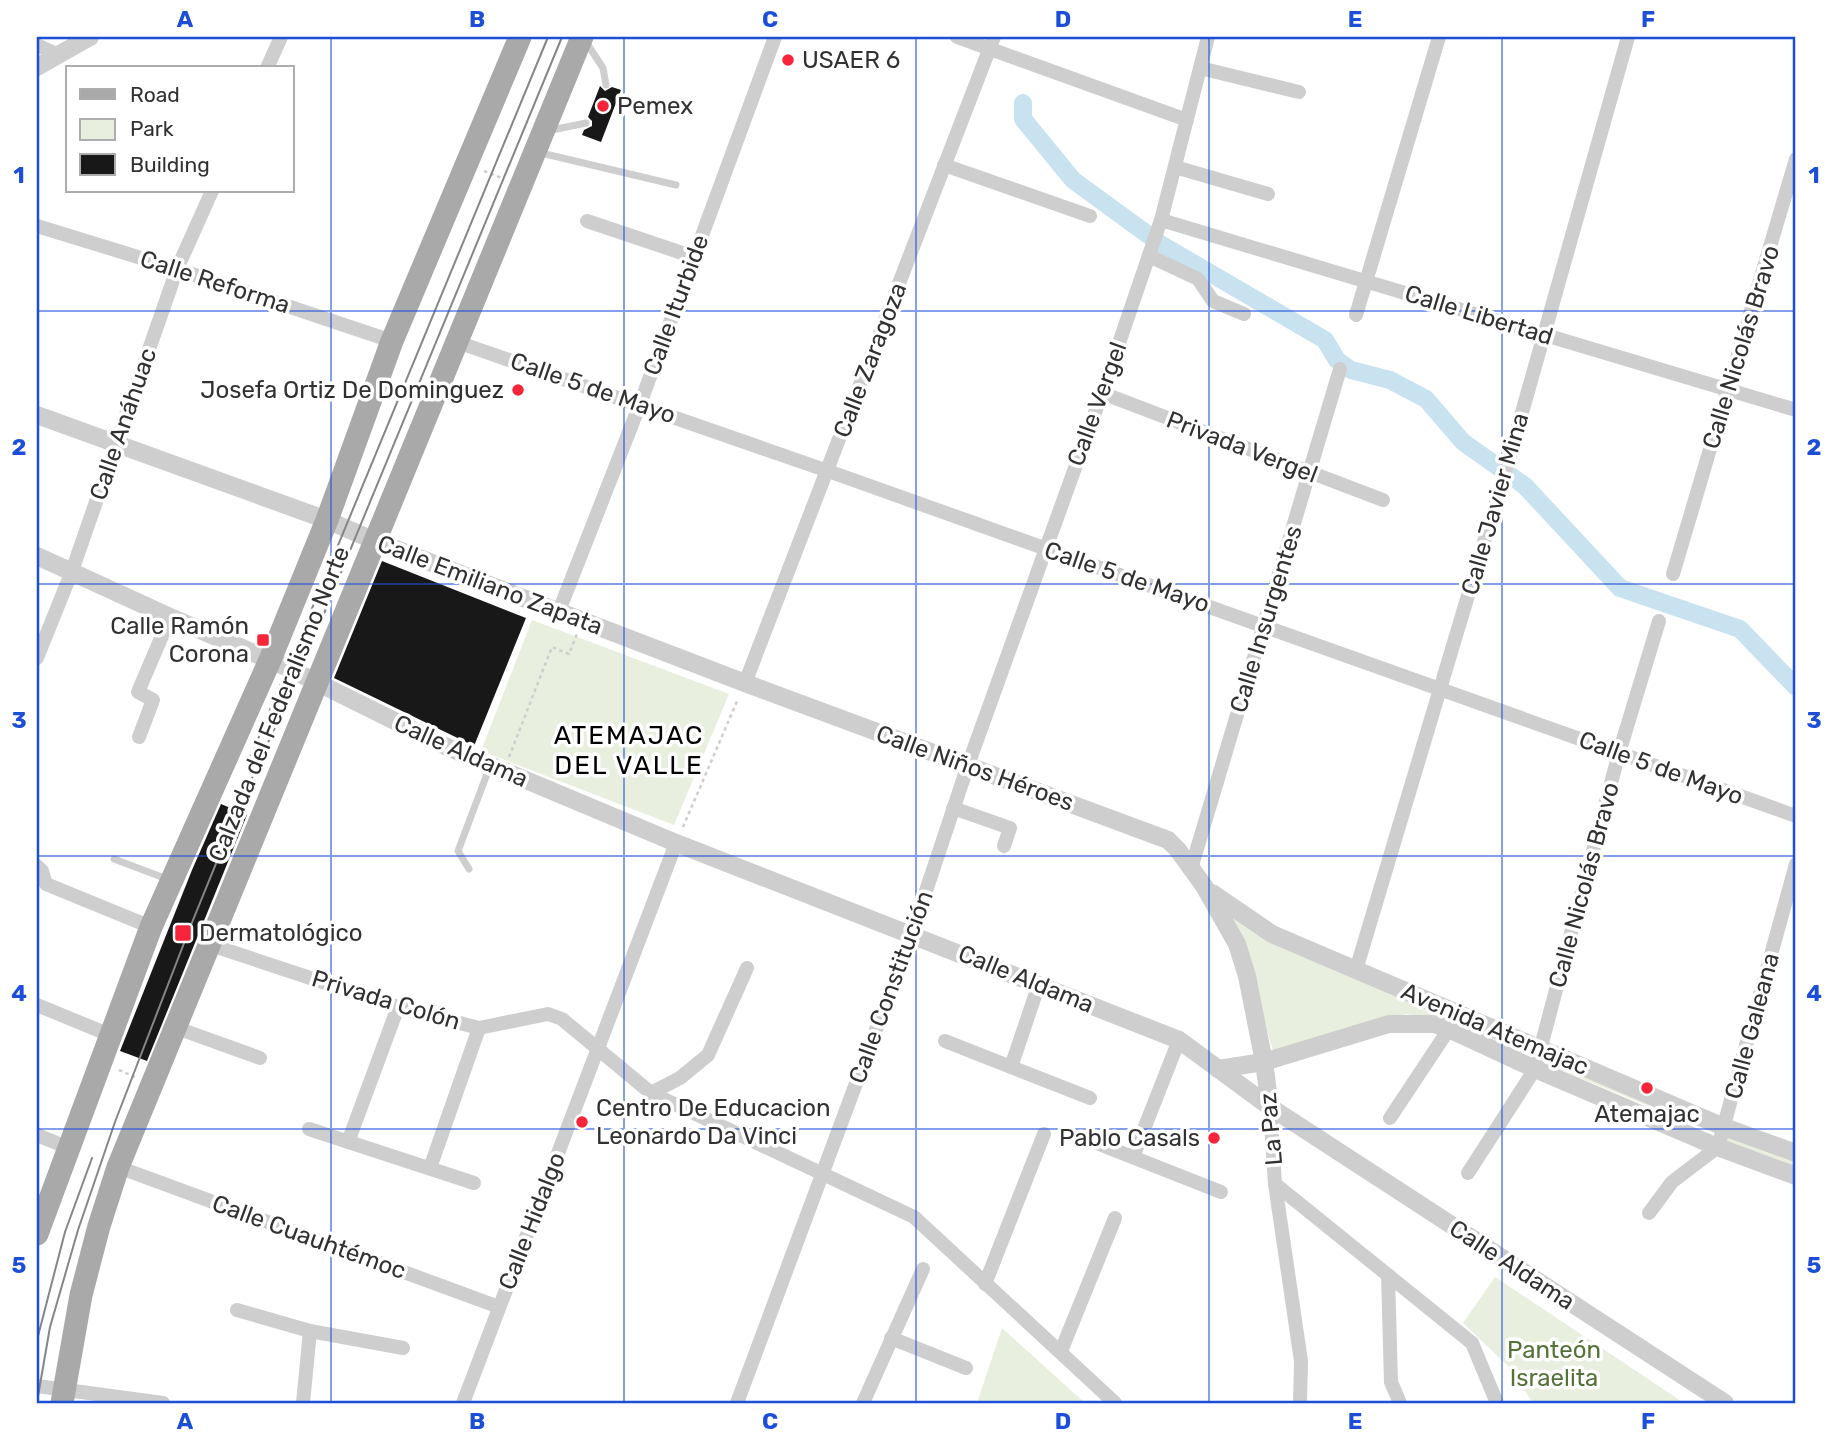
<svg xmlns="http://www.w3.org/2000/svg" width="1833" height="1440" viewBox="0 0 1833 1440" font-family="Rubik,sans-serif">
<rect width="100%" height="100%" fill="#fff"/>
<!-- green -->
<g fill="#e8efde">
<polygon points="532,620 729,694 674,825 481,751"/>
<polygon points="1227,908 1530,1050 1523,1055 1462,1031 1407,1014 1273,1051 1259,1002"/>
<polygon points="1544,1056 1713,1127 1707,1130 1546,1064"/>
<polygon points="1729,1127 1796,1152 1796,1168 1722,1141"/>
<polygon points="1495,1277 1684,1403 1533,1403 1510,1368 1463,1323"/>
<polygon points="1002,1328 1085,1403 977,1403"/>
</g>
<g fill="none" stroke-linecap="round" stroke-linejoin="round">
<!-- canal -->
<polyline stroke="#c9e2f0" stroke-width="18" points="1023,103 1023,119 1073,180 1162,245 1325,340 1337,360 1351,370 1390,380 1426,399 1463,442 1525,486 1620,588 1740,629 1796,687"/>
</g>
<!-- building -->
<g fill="#181818">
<polygon points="600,86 605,91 612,87 621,90 601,142 582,135 584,130 592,126 592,121 588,117"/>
<polygon points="382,561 526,618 474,746 334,678"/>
<polygon points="221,804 247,815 147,1061 120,1051 192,870"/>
</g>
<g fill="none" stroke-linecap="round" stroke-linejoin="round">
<!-- path -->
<g stroke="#cecece" stroke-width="2.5" stroke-dasharray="3.5 3.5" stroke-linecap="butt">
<polyline points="484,171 504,179"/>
<polyline points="509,757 552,647 569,654 577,634"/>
<polyline points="683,827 738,699"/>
<polyline points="119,1070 135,1077"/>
</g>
<!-- service -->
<g stroke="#cecece" stroke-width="7">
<polyline points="586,42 603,68 606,85"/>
<polyline points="547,131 586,123"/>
<polyline points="537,152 676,185"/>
<polyline points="114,859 167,879"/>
<polyline points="469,869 458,851 490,766"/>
</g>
<!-- minor -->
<g stroke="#cecece" stroke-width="14">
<polyline points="957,37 1187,120"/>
<polyline points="37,45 59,55"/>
<polyline points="267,68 281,37"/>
<polyline points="1200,68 1299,92"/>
<polyline points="944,165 1090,216"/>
<polyline points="1175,167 1268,194"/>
<polyline points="1161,220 1796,410"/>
<polyline points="587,221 694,257"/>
<polyline points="37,226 177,269 392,341"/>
<polyline points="1149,256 1198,279 1213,301 1244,314"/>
<polyline points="1356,315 1439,37"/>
<polyline points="457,342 828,471 1796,816"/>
<polyline points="1102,393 1383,500"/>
<polyline points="1673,574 1796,159"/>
<polyline points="559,611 640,404 775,37"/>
<polyline points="37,658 72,571 177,269 212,191"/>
<polyline points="745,683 994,37"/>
<polyline points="139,737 153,700 138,692 170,617"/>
<polyline points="953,808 1010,828 1004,846"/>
<polyline points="37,866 42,871 46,884 151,927"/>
<polyline points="1191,869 1340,369"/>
<polyline points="208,944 398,1007 479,1028 548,1014 562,1019 651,1093 914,1217 1115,1403"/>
<polyline points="1356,970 1510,455 1628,37"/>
<polyline points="37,1005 110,1035"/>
<polyline points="174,1027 260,1058"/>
<polyline points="945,1041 1090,1098"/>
<polyline points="1011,1067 1039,984"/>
<polyline points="651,1093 680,1078 708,1055 747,968"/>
<polyline points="1270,1107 1275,1184 1301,1361 1300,1403"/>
<polyline points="1390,1118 1449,1029"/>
<polyline points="309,1129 474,1183"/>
<polyline points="37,1135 69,1148"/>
<polyline points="1084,1138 1221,1192"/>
<polyline points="348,1142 398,1007"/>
<polyline points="1133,1157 1179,1040"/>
<polyline points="118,1167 499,1307"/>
<polyline points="430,1168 479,1028"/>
<polyline points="1468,1173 1535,1069 1619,753 1659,621"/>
<polyline points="1275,1184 1472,1343 1497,1403"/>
<polyline points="1649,1213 1672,1182 1718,1147 1796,864"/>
<polyline points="1388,1275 1391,1382 1400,1403"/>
<polyline points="985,1284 1044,1134"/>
<polyline points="237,1310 310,1331 403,1348"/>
<polyline points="891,1338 966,1368"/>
<polyline points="1061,1351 1115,1218"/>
<polyline points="37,1386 163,1403"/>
<polyline points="303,1403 310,1331"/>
<polyline points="463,1403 676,843"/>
<polyline points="737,1403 912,933 968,765 1102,393 1161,220 1208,37"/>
<polyline points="863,1403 923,1269"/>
</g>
<!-- tertiary -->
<g stroke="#cecece" stroke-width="18">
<polyline points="37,67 90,37"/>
<polyline points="37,415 327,520 375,541 745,683 1168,840 1178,850 1204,886 1237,944 1247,976 1264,1062 1270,1107"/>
<polyline points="37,556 170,617 288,668 447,747 676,843 1179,1040 1270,1107 1725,1403"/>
<polyline points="1212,893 1272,934 1724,1127 1796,1153"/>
<polyline points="1218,1069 1264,1062 1389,1024 1434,1024 1449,1029 1535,1069 1715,1146 1796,1176"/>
</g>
<!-- primary -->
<g stroke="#a9a9a9" stroke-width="23">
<polyline points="37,1234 151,927 270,660 327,520 392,341 520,37"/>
<polyline points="62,1403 81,1295 99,1226 118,1167 582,37"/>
</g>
<!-- tram -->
<g stroke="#868686" stroke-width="2">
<polyline points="246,768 548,37"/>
<polyline points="37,1340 65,1232 92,1158"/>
<polyline points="37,1402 50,1327 78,1230 115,1122 191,925 239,807 299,674 562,37"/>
</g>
</g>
<!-- grid -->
<path fill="none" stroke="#1d4ed8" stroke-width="2" stroke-opacity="0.55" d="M331 37V1403M624 37V1403M916 37V1403M1209 37V1403M1502 37V1403M37 311H1796M37 584H1796M37 856H1796M37 1129H1796"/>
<!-- markers -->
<g fill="#f62539" stroke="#fff" stroke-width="2.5">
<circle cx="788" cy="60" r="7"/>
<circle cx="603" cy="106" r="7"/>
<circle cx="518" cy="390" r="7"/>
<rect x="256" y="633" width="14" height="14" rx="3.5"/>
<rect x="174" y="924" width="18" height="18" rx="3.5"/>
<circle cx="1647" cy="1088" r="7"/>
<circle cx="582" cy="1122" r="7"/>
<circle cx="1214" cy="1138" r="7"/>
</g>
<g text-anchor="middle" stroke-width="7" stroke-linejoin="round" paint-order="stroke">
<!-- poi labels -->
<g font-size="24" fill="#313131" stroke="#fff" text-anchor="start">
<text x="802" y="68">USAER 6</text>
<text x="617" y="114">Pemex</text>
<text x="504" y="398" text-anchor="end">Josefa Ortiz De Dominguez</text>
<text x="249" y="634" text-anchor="end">Calle Ramón<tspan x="249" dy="28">Corona</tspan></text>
<text x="199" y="941">Dermatológico</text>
<text x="596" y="1116">Centro De Educacion<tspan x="596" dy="28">Leonardo Da Vinci</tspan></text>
<text x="1647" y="1122" text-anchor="middle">Atemajac</text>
<text x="1200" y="1146" text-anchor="end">Pablo Casals</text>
</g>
<!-- street labels -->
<g font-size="24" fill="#313131" stroke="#fff">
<text transform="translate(215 282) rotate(18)" y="8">Calle Reforma</text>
<text transform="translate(676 305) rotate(-70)" y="8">Calle Iturbide</text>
<text transform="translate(1479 315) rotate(17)" y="8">Calle Libertad</text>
<text transform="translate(1741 347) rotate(-73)" y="8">Calle Nicolás Bravo</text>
<text transform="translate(870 360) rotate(-69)" y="8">Calle Zaragoza</text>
<text transform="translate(593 388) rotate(19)" y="8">Calle 5 de Mayo</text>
<text transform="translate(1097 404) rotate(-70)" y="8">Calle Vergel</text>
<text transform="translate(123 424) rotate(-71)" y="8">Calle Anáhuac</text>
<text transform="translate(1242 447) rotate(21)" y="8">Privada Vergel</text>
<text transform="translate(1495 504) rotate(-74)" y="8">Calle Javier Mina</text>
<text transform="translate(1127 577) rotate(19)" y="8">Calle 5 de Mayo</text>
<text transform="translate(490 585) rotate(21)" y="8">Calle Emiliano Zapata</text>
<text transform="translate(1266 619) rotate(-73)" y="8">Calle Insurgentes</text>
<text transform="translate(279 704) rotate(-68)" y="8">Calzada del Federalismo Norte</text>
<text transform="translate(461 751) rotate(24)" y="8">Calle Aldama</text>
<text transform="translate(975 768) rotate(20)" y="8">Calle Niños Héroes</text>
<text transform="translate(1661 768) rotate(20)" y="8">Calle 5 de Mayo</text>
<text transform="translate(1584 885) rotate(-75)" y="8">Calle Nicolás Bravo</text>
<text transform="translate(1026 979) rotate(22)" y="8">Calle Aldama</text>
<text transform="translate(891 987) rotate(-70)" y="8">Calle Constitución</text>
<text transform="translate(386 1000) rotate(17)" y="8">Privada Colón</text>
<text transform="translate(1752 1026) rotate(-75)" y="8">Calle Galeana</text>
<text transform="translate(1495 1029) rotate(23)" y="8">Avenida Atemajac</text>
<text transform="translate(1271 1129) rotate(-95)" y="8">La Paz</text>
<text transform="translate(532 1221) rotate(-69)" y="8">Calle Hidalgo</text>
<text transform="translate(309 1237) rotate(20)" y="8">Calle Cuauhtémoc</text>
<text transform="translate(1512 1265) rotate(33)" y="8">Calle Aldama</text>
</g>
<!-- park labels -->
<g font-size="24" fill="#557239" stroke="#fff">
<text x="1554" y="1358">Panteón<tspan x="1554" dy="28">Israelita</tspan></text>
</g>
<!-- neighbourhood labels -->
<g font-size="26" letter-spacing="2" fill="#000" stroke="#fff">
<text x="629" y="744">ATEMAJAC<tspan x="629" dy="30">DEL VALLE</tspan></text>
</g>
</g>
<!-- border -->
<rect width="1833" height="1440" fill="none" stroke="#ffffff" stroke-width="77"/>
<!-- legend -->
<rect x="66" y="66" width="228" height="126" fill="#ffffff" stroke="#adadad" stroke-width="2"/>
<rect x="80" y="89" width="35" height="10" fill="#a9a9a9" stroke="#adadad" stroke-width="2"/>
<text x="130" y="102" font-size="21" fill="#313131">Road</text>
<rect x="80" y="119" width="35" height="21" fill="#e8efde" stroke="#adadad" stroke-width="2"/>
<text x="130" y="136" font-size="21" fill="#313131">Park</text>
<rect x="80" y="154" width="35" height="21" fill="#181818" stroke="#adadad" stroke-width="2"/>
<text x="130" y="172" font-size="21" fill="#313131">Building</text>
<rect x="38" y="38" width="1756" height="1364" fill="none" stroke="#1d4ed8" stroke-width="2.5"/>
<g font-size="23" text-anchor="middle" font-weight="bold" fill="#1d4ed8">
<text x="185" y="27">A</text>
<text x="477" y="27">B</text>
<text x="770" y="27">C</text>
<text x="1063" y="27">D</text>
<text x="1355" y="27">E</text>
<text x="1648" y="27">F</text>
<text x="19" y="183">1</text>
<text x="1814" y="183">1</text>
<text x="19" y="455">2</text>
<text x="1814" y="455">2</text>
<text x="19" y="728">3</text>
<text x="1814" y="728">3</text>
<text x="19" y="1001">4</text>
<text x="1814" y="1001">4</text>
<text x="19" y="1273">5</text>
<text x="1814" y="1273">5</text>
<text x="185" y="1429">A</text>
<text x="477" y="1429">B</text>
<text x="770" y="1429">C</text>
<text x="1063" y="1429">D</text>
<text x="1355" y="1429">E</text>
<text x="1648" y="1429">F</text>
</g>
</svg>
